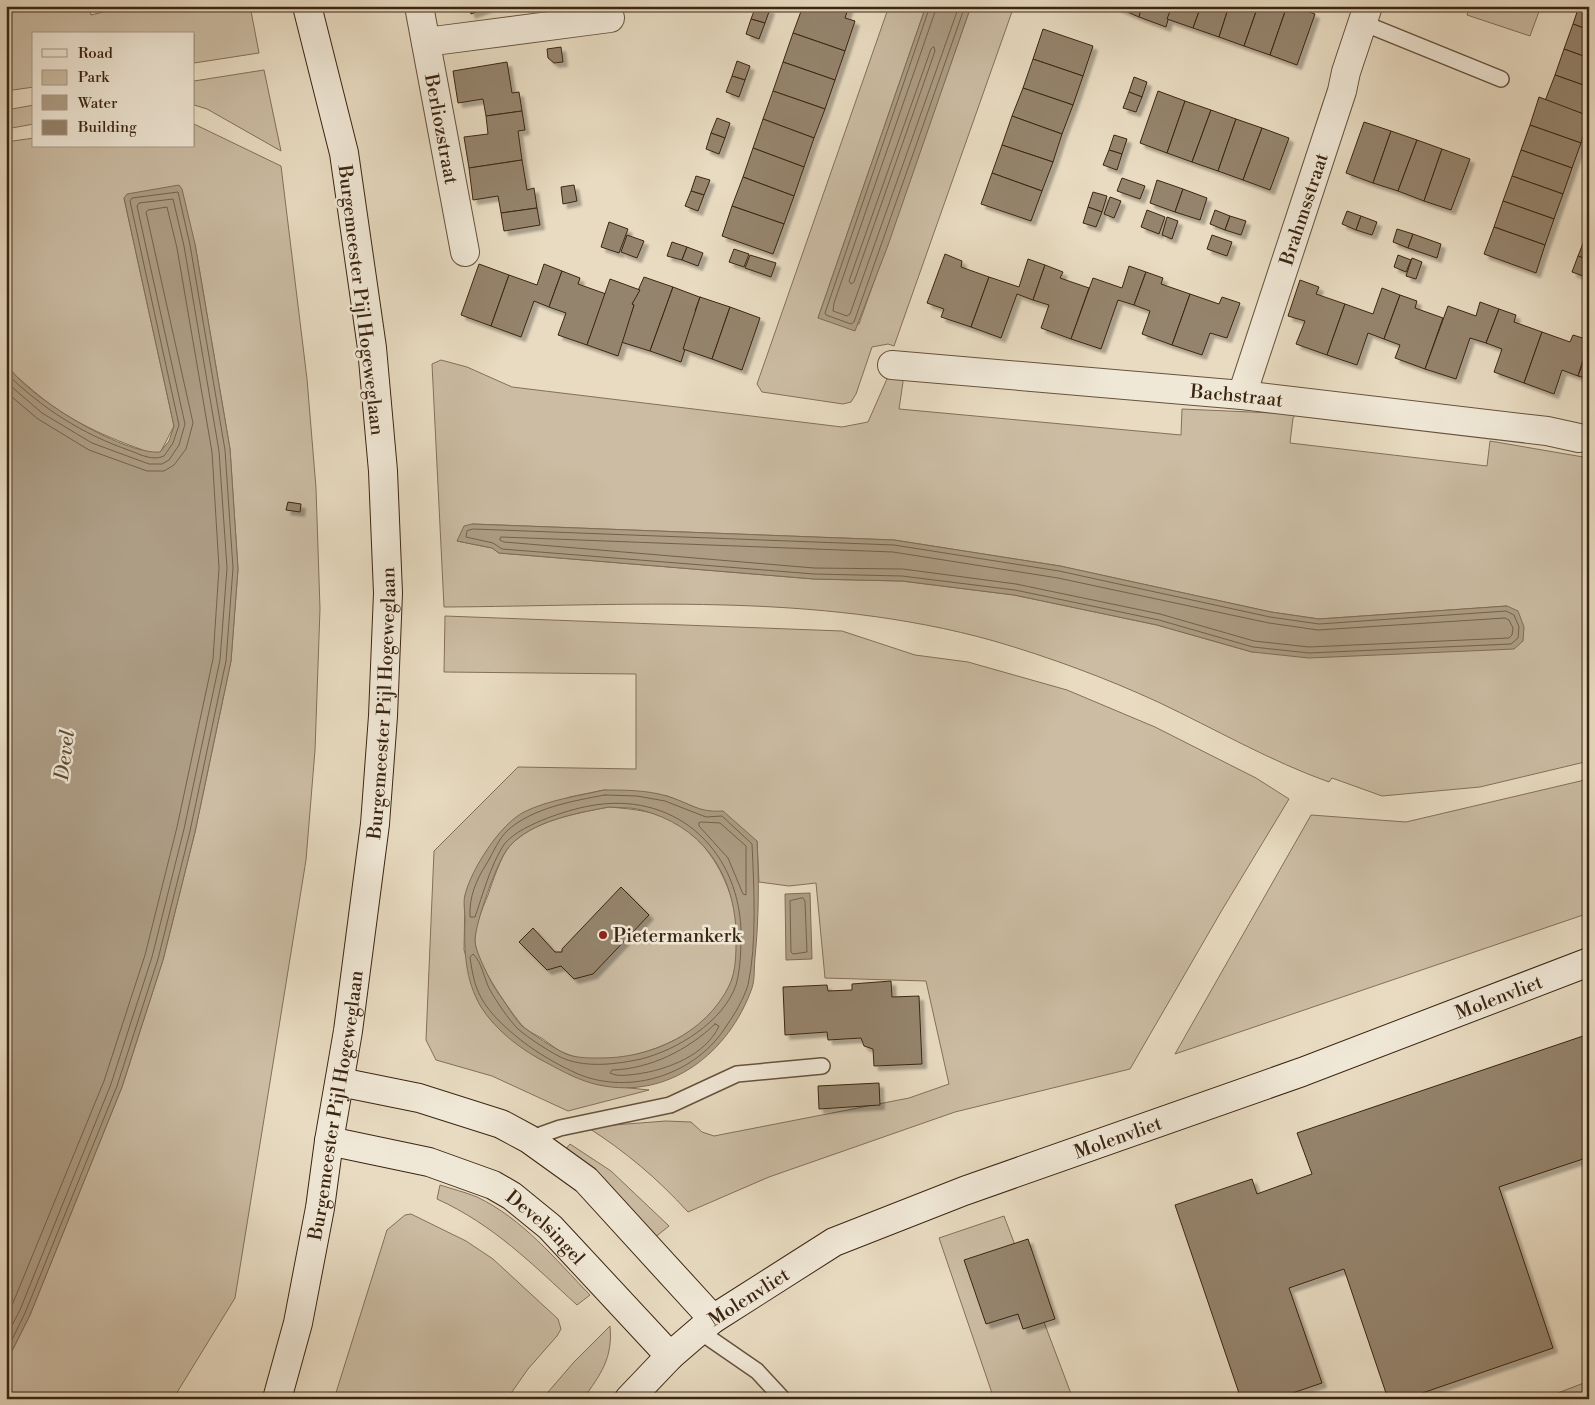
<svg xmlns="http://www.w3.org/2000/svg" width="1595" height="1405" viewBox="0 0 1595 1405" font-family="'Libre Bodoni',serif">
<defs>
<filter id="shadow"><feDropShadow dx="4.5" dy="4.5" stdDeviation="1" flood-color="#0004"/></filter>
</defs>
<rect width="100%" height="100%" fill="#e8dbc1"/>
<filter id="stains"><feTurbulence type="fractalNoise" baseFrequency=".004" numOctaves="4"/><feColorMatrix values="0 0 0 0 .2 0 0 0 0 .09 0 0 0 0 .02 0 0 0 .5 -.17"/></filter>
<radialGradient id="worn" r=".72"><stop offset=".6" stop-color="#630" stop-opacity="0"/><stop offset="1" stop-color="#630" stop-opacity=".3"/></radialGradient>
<!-- green -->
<g fill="#cbbca3" stroke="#83705a" fill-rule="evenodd">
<polygon points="6,6 89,6 91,15 127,6 250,6 259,53 194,63 194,34 34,34 34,87 6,91"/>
<polygon points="889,6 926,6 818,318 859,324 971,6 1014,6 894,346 888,344 872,347 856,394 851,402 843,404 762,392 757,384"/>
<polygon points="1470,6 1541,6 1530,36 1467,15"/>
<polygon points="264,70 281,151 207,109 194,105 194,81"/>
<polygon points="34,105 34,124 6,129 6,110"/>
<path d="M194 124 281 166 307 379 316 488 320 609 315 750 306 860 235 1298 173 1399H6V1363L30 1315 122 1087 163 960 195 832 231 661 238 569 230 449 195 244 124 198 174 426 160 453H151C104 436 69 422 30 388 21 380 12 374 6 363V142L34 138V146H194Z"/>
<path d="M441 360 467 367 512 387 842 427 868 422 890 372H900L903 382 899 409 1181 435 1182 409 1296 414 1293 418 1290 443 1487 466 1490 441 1589 458V761L1480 787 1382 796 1332 778 1329 782C1270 761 1215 729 1158 702 1106 678 1049 657 994 641 816 591 627 606 444 607L432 364ZM472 524 894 540 1060 566 1271 612 1319 619 1507 606 1252 652 1157 625 1014 595 902 581 814 579 499 553 492 548 457 541Z"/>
<path d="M445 616 842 631 915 655 968 662 1067 690 1155 727 1256 778 1289 799 1222 910 1130 1069 955 1112 769 1177 688 1212C658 1179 625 1151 587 1127L666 1121 691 1122 702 1132 714 1136 909 1098 949 1084 926 981 825 978 816 883 789 886 759 882 757 841 707 812 667 796 604 790 570 797 523 813 465 896 464 950 482 1008 600 1085 649 1090 568 1111 492 1076 436 1060 426 1040 434 851 518 767 636 769V674L444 672Z"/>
<polygon points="1589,779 1589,913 1175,1054 1311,815 1406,822"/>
<path d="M609 807C632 809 658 811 679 824 733 860 757 948 720 1004 694 1042 610 1073 567 1054 558 1051 550 1044 543 1039 535 1034 525 1030 520 1023 506 1005 477 964 475 942 474 926 482 910 488 895 492 883 501 856 509 847 531 821 577 813 609 807Z"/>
<polygon points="570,1144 611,1171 669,1226 654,1238 565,1150"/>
<path d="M440 1185C452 1189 465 1192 477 1197 523 1219 555 1259 590 1295L577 1305C532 1264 494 1225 437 1199Z"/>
<polygon points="411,1214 466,1241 493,1259 558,1319 561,1329 557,1336 528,1369 507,1399 334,1399 387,1230 405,1215"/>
<polygon points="1004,1216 1073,1399 994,1399 939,1238"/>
<path d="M610 1326C613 1358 601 1374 583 1399H542L574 1362Z"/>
<polygon points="1589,1381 1589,1399 1542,1399"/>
</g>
<!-- water -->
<g fill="#ad9d85" stroke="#7f6d57" fill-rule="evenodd">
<polygon points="926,6 971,6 887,248 855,331 818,318"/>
<path d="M179 185 182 189 195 244 230 449 238 569 231 661 195 832 163 960 122 1087 30 1315 6 1363V363C25 396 123 455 160 452L169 441 174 426 124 198 127 194Z"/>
<polygon points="472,524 894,540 1060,566 1271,612 1319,619 1507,606 1518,611 1524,627 1523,641 1514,649 1309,658 1252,652 1157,625 1014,595 902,581 814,579 499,553 492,548 457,541 464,526"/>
<path d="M604 790C625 790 646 790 667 796 690 803 698 813 723 811L757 841C759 880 759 918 755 957 754 967 755 979 752 988 729 1053 669 1100 599 1085 580 1081 564 1072 547 1063 523 1051 496 1031 481 1007 465 980 464 951 465 919 465 912 463 902 465 895 471 870 500 824 524 812 548 800 578 796 604 790ZM609 807C619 808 631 807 641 810 700 825 733 870 736 930 736 947 737 971 729 986 705 1034 650 1059 598 1058 589 1058 576 1058 566 1054 555 1049 532 1034 522 1026 513 1017 506 1003 498 993 491 983 476 953 475 942 474 926 498 858 509 847 531 821 577 813 609 807Z"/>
<polygon points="810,893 812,959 786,960 785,894"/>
</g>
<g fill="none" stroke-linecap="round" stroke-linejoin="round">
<!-- shore -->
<g stroke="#74614b" stroke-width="1">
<polyline points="930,6 825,313 826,315 851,324 854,322 965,6"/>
<polyline points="937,6 834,303 833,311 847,316 850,314 959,6"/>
<polygon points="934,47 935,51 854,282 851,284 849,281 931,49"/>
<path d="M6 373C43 409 82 434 131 451 141 455 153 461 164 456L173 443 179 425 130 201 132 198 178 192 190 245 225 450 233 568 226 661 190 831 158 959 117 1086 25 1313 6 1352"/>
<polyline points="6,382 42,413 92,443 149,464 162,464 169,460 179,445 185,424 137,206 139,203 173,199 184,246 219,451 227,568 220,660 184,829 152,957 111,1084 20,1310 6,1337"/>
<polyline points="6,392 38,419 89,450 147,471 164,471 174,465 186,449 193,423 146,212 148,210 167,207 177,248 212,452 219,568 213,659 177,827 145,955 104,1081 6,1320"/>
<polygon points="473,529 894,545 1059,571 1270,617 1319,624 1506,611 1514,615 1519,627 1518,638 1511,644 1309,653 1253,647 1159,620 1015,590 902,576 814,574 502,549 493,543 466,537 467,531"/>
<polygon points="501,537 893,552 1058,578 1269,623 1318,630 1505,618 1509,620 1513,628 1512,635 1509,638 1309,647 1254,641 1160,614 1016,584 903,569 814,568 504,542 500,540"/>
<path d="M605 795 637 796 665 801 706 817 722 816 752 844C754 886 757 944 748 985 744 998 735 1014 727 1025 697 1074 631 1096 578 1074 558 1065 539 1054 522 1041 502 1025 480 1006 474 979 472 972 471 964 470 957L473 954C482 962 484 979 490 990 497 1002 508 1019 518 1029 527 1037 554 1055 565 1059 588 1068 618 1064 641 1059 677 1050 723 1022 736 985 741 967 741 947 741 929 737 846 672 790 589 806 567 810 516 826 503 846 490 867 483 894 475 917H470C469 897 476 880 487 863 493 853 499 838 508 830 533 808 572 801 605 795Z"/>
<polygon points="702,822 720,823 746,846 746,895 743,894 728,858 699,826 699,823"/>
<polygon points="803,898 805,901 807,952 793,954 791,952 790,901"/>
<path d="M715 1024 719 1026C706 1055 667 1070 637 1074 628 1075 618 1077 610 1073L612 1070C650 1069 688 1050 715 1024Z"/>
</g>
</g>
<!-- building -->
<g fill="#95846d" stroke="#3b2511" filter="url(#shadow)">
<polygon points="468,6 491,6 471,14"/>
<polygon points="756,6 770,9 765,23 751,19"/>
<polygon points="803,6 849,6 845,18 855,21 845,51 793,33"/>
<polygon points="1114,6 1142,6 1139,17"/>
<polygon points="1142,6 1172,6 1166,27 1139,17"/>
<polygon points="1172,6 1201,6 1193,28 1167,19"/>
<polygon points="1201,6 1229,6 1219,37 1193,28"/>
<polygon points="1229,6 1258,6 1244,46 1219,37"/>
<polygon points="1258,6 1287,6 1270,55 1244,46"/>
<polygon points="1287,6 1294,6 1315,14 1297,65 1270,55"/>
<polygon points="1579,6 1589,6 1589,30 1573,24"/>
<polygon points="751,19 765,23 759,39 746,34"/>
<polygon points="1573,24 1589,30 1589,58 1564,49"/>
<polygon points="1043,29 1093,46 1083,76 1033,59"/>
<polygon points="793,33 845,51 835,80 783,62"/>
<polygon points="561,47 563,62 554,63 548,58 547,49"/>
<polygon points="1564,49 1589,58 1589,87 1555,75"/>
<polygon points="1033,59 1083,76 1073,105 1023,88"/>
<polygon points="737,61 750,66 745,80 732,76"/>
<polygon points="507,62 512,93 519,92 522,111 486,116 483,99 458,103 453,71"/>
<polygon points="783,62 835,80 825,109 773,91"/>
<polygon points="1555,75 1589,87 1589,116 1545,101"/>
<polygon points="732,76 745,80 739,97 726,92"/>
<polygon points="1134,77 1147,82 1142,97 1129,92"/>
<polygon points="1023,88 1073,105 1062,134 1012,116"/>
<polygon points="773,91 825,109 814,138 763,119"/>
<polygon points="1158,91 1185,101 1167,153 1140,143"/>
<polygon points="1129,92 1142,97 1136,112 1123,108"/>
<polygon points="1539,97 1589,116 1581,143 1530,125"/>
<polygon points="1185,101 1211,110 1192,162 1167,153"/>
<polygon points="1211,110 1236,119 1218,171 1192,162"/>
<polygon points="522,111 525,130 518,131 522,160 469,168 464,137 488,134 486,116"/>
<polygon points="1012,116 1062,134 1053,162 1002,145"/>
<polygon points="717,118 730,123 725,138 711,133"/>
<polygon points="763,119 814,138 804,167 753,148"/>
<polygon points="1236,119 1262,128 1243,180 1218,171"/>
<polygon points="1364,122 1391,131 1373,183 1346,173"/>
<polygon points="1530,125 1581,143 1572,168 1521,150"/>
<polygon points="1262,128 1289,138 1270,190 1243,180"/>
<polygon points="1391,131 1417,140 1398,191 1373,183"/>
<polygon points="711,133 725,138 719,154 706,149"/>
<polygon points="1114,135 1127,139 1122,154 1109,150"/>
<polygon points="1417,140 1442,149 1424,201 1398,191"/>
<polygon points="1002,145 1053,162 1042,191 992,173"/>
<polygon points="753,148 804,167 794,196 743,177"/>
<polygon points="1442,149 1470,159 1451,210 1424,201"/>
<polygon points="1109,150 1122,154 1117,170 1103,165"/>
<polygon points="1521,150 1572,168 1563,194 1512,176"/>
<polygon points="522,160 527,190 534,188 537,208 501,213 498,196 473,200 469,168"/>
<polygon points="992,173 1042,191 1031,221 981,204"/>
<polygon points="696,176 710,180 704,195 691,191"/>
<polygon points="1512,176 1563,194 1554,219 1503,201"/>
<polygon points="743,177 794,196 784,224 732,206"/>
<polygon points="1122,178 1145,186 1140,199 1117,191"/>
<polygon points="1157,180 1183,189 1175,212 1150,203"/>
<polygon points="574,185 577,201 563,204 561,187"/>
<polygon points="1183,189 1207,198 1200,220 1175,212"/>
<polygon points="691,191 704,195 698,211 685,206"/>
<polygon points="1093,192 1107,196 1102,212 1088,207"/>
<polygon points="1110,197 1121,201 1114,218 1104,214"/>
<polygon points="1503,201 1554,219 1545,245 1494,227"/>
<polygon points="732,206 784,224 773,254 722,236"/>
<polygon points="1088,207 1102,212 1096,227 1083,223"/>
<polygon points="537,208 540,225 504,231 501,213"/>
<polygon points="1147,210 1165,217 1159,234 1141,227"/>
<polygon points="1215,210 1230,216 1225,230 1210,224"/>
<polygon points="1347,211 1361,216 1356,230 1342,224"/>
<polygon points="1230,216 1246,221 1241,235 1225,230"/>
<polygon points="1361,216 1377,222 1372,235 1356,230"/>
<polygon points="1167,217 1178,221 1172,239 1162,235"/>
<polygon points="609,222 628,229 619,253 601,247"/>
<polygon points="1494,227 1545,245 1536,273 1484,254"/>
<polygon points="1397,229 1413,234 1408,248 1393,242"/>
<polygon points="1413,234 1441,244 1437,258 1408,248"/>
<polygon points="627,235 644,241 637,258 621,252"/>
<polygon points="1212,235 1232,242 1227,256 1207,249"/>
<polygon points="1584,241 1589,243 1589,260 1578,256"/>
<polygon points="672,242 687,247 682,260 667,256"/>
<polygon points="687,247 703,253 698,266 682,260"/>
<polygon points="734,249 749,254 744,267 729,262"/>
<polygon points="945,254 962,261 961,267 989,277 971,327 941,317 944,309 927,303"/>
<polygon points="750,255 776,263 771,277 745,268"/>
<polygon points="1398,255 1411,260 1406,272 1394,267"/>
<polygon points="1578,256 1589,260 1586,277 1572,272"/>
<polygon points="1412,258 1422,262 1416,279 1406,276"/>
<polygon points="1028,259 1045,265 1033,300 1017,294 1001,338 971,327 989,277 1019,287"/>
<polygon points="479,264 509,275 491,326 461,315"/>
<polygon points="544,264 562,271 549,307 534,301 521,337 491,326 509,275 537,285"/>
<polygon points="1045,265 1063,272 1060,278 1089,288 1071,339 1041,328 1049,305 1033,300"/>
<polygon points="1129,266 1146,272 1134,305 1118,300 1101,349 1071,339 1093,278 1122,288"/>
<polygon points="562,271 580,278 578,284 606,294 587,345 558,335 566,313 549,307"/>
<polygon points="1146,272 1163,278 1161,284 1190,294 1172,345 1142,334 1150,311 1134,305"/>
<polygon points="644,277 673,287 650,351 621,342 634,305 632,304"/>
<polygon points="610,279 640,290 632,304 634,305 618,356 587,345"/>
<polygon points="1300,280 1319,287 1316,294 1345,304 1327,355 1296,344 1305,321 1288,316"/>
<polygon points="673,287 702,298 700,297 695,311 697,311 681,362 650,351"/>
<polygon points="1382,288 1400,295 1384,339 1368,333 1357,365 1327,355 1345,304 1373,314"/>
<polygon points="1190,294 1219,304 1222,297 1240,303 1227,338 1210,333 1202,355 1172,345"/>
<polygon points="1400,295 1417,301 1415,308 1443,318 1425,369 1395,358 1400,345 1384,339"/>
<polygon points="700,297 730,307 712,359 683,349"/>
<polygon points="1480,302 1499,309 1486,343 1470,338 1456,379 1425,369 1448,306 1476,316"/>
<polygon points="730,307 760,318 742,370 712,359"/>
<polygon points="1499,309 1516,315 1514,322 1542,332 1524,383 1494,372 1502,349 1486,343"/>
<polygon points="1542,332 1570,342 1573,335 1589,340 1578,376 1562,370 1554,394 1524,383"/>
<polygon points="1589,346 1589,379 1578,376"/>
<polygon points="288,502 301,504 300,512 286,510"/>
<polygon points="621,887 649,915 593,974 574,979 561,966 547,970 519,942 533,928 555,952 562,952 562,949"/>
<polygon points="891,981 892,997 919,996 922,1064 874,1066 873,1049 864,1046 861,1038 828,1040 827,1032 785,1035 783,987 827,985 828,991 852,990 852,984"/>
<polygon points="1589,1034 1589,1157 1499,1187 1553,1348 1405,1399 1388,1399 1344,1269 1289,1288 1322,1383 1275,1399 1241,1399 1175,1205 1252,1179 1257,1194 1312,1174 1297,1133"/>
<polygon points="879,1083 880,1105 819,1109 818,1086"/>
<polygon points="1028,1239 1055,1319 1023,1329 1018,1314 986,1324 964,1260"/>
</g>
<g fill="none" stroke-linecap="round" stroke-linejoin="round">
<defs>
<g id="lane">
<polyline points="1363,23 1501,79"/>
<polyline points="529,1139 560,1128 670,1105 737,1074 822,1066"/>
<polyline points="699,1331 757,1371 783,1399"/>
</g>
<g id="street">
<path id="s1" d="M419 6 465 252"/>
<polyline points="426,42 610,18"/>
<path id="s2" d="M892 365 1242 395 1547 431 1579 438"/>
<path id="s3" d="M1242 395 1342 91 1346 72 1368 6"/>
</g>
<g id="secondary">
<polyline points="340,1082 419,1098 501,1124 529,1139 586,1180 713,1319"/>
<path id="s4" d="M329 1141 429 1162 493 1185 512 1196 550 1227 670 1356"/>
<path id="s5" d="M277 1399 298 1323 320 1208 329 1141 348 1031 375 824 383 716 388 593 383 471 372 348 344 153 307 6"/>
<path id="s6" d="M629 1399 670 1356 713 1319 834 1242 964 1191 1302 1072 1589 962"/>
</g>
</defs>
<!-- lane casing -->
<use href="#lane" stroke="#66523d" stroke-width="18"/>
<!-- street casing -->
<use href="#street" stroke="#66523d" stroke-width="30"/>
<!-- secondary casing -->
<use href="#secondary" stroke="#3b2511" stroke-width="30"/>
<!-- lane -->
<use href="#lane" stroke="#f0e8d7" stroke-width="15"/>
<!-- street -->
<use href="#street" stroke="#f0e8d7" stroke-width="28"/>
<!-- secondary -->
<use href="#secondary" stroke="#f0e8d7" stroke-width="28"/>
</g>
<!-- markers -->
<circle fill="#8f2418" stroke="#f0e8d7" stroke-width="2" cx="603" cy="935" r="5"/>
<g text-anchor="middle" stroke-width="5" stroke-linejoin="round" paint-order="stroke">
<!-- street labels -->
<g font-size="19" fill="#3b2511" stroke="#f0e8d7">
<text dy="7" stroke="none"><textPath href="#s1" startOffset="125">Berliozstraat</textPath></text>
<text dy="7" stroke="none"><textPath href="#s3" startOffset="196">Brahmsstraat</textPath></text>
<text transform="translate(362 300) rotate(83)" y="7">Burgemeester Pijl Hogeweglaan</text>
<text dy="7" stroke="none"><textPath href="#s2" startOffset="346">Bachstraat</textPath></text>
<text dy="7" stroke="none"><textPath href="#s5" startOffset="705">Burgemeester Pijl Hogeweglaan</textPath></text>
<text dy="7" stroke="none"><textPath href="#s6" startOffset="968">Molenvliet</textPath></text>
<text dy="7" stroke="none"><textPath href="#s5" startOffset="300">Burgemeester Pijl Hogeweglaan</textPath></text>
<text dy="7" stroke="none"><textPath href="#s6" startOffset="562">Molenvliet</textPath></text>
<text dy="7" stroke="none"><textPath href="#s4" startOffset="238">Develsingel</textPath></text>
<text dy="7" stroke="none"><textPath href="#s6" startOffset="158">Molenvliet</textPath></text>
</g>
<!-- poi labels -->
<g font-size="19" fill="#3b2511" stroke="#f0e8d7" text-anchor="start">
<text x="613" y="942">Pietermankerk</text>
</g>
<!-- water labels -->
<g font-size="20" font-style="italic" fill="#5d4934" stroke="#f0e8d7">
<text transform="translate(64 755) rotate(-83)" y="7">Devel</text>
</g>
</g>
<!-- margin -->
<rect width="1595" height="1405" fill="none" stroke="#e8dbc1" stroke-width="25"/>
<rect x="8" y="8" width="1580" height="1390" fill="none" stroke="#3b2511" stroke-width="2.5"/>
<rect x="12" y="12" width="1570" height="1380" fill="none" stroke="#3b2511"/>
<!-- legend -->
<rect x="32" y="32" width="162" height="115" fill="#f0e8d7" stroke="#a89a88"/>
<rect x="42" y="49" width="25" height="8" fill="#f0e8d7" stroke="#a89a88"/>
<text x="78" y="58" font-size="15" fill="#3b2511">Road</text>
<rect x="42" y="70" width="25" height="15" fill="#cbbca3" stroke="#a89a88"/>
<text x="78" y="82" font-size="15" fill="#3b2511">Park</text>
<rect x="42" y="95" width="25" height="15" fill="#ad9d85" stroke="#a89a88"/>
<text x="78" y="108" font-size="15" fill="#3b2511">Water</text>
<rect x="42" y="120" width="25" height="15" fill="#95846d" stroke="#a89a88"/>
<text x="78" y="132" font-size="15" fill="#3b2511">Building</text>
<rect width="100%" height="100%" filter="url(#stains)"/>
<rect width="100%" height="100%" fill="url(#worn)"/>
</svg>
